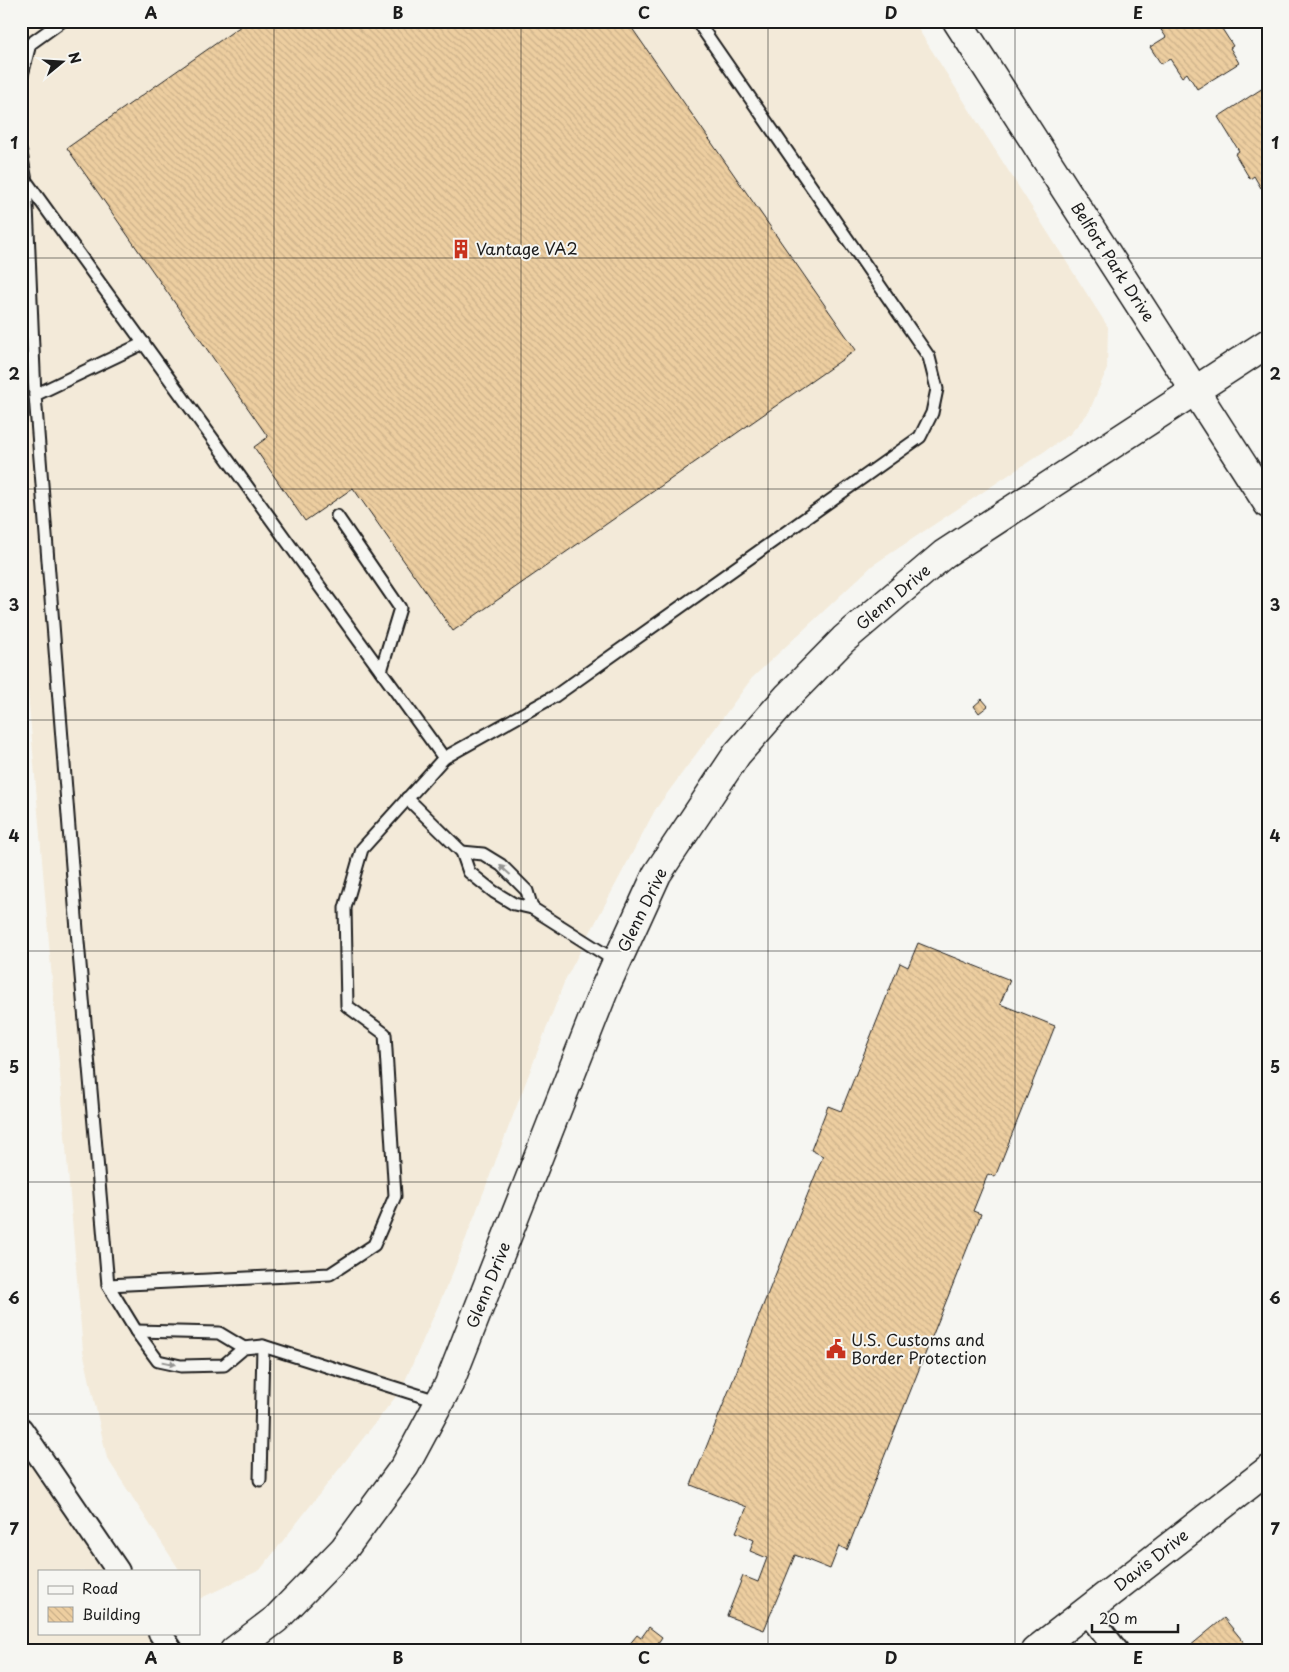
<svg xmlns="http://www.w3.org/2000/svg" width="1289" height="1672" viewBox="0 0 1289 1672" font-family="'Playpen Sans',sans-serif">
<defs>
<pattern id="building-back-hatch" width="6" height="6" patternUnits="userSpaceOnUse" patternTransform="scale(1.25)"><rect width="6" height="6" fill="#edcea0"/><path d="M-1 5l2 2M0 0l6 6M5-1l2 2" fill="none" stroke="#cbb089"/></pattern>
</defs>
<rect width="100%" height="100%" fill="#f6f6f2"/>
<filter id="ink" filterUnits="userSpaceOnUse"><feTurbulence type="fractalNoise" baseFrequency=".02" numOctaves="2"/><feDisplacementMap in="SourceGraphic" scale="10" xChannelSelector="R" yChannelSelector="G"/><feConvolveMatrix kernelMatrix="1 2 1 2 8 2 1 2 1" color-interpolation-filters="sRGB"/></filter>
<g filter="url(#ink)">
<!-- built -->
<g fill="#f3ead9">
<polygon points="21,21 913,21 1108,327 1107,369 1089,412 1069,435 873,565 752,678 655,810 565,980 453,1272 401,1390 260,1570 199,1599 199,1571 180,1571 107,1458 83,1351 21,608"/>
<polygon points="21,1429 118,1571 39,1571 39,1633 160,1633 172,1651 21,1651"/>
</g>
<!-- building -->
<g fill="url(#building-back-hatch)" stroke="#1c1c1c">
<polygon points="248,21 627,21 856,350 453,631 353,488 305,521 254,447 268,437 67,148"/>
<polygon points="1155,21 1217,21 1233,46 1230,48 1239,63 1197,89 1187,73 1182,77 1170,59 1161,64 1150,47 1166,37"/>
<polygon points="1263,88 1268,96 1268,184 1261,188 1254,176 1250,179 1235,154 1239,151 1218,117"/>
<polygon points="982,699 988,706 979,713 974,706"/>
<polygon points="918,943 1010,980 1000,1004 1055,1026 995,1177 988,1174 973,1211 981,1214 847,1550 839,1546 830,1569 795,1555 764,1630 727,1616 743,1576 758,1582 767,1558 750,1551 754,1540 736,1532 747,1507 691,1485 823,1156 811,1150 828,1106 841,1111 900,963 908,967"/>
<polygon points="1224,1618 1251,1651 1184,1651"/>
<polygon points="649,1627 662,1637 654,1649 656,1651 624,1651 637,1635 641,1638"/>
</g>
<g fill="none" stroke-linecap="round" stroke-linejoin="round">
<defs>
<g id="lane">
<polyline points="21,79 30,44 62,21"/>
<polyline points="21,153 26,181 444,758"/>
<polyline points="26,182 35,395"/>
<polyline points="144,343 35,395 77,930 108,1285 136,1331 158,1361 181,1366 224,1365 244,1348 263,1346 440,1402"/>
<polyline points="337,516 400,608 381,671"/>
<polyline points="407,798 462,852 469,872 494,892 514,904 532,908 617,962"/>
<polyline points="462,852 483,854 501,865 527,891 532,908"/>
<polyline points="108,1285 330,1274 374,1245 395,1196 385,1034 347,1006 345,908 362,849 444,758 555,696 920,437 932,413 937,389 929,357 697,21"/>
<polyline points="136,1331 219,1333 244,1348"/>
<polyline points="260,1480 263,1346"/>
</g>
<g id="street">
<polyline points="21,1429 118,1571"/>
<polyline points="1086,1611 1117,1651"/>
<polyline points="160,1633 172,1651"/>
</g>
<g id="secondary">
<polyline points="957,21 1268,504"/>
<polyline points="234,1651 276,1619 344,1549 405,1466 449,1384 604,990 657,874 737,754 788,696 844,639 944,554 1268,343"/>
<polyline points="1035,1651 1268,1470"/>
</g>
</defs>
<!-- lane casing -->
<use href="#lane" stroke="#1c1c1c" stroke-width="15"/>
<!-- street casing -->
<use href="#street" stroke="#1c1c1c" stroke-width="26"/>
<!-- secondary casing -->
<use href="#secondary" stroke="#1c1c1c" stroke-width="31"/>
<!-- lane -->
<use href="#lane" stroke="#f6f6f2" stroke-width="11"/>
<!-- street -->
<use href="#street" stroke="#f6f6f2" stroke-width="22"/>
<!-- secondary -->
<use href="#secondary" stroke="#f6f6f2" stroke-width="28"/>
</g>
<!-- one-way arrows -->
<defs><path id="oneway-solid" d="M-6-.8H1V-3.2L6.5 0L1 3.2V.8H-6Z" transform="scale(1.25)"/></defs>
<g fill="#949492">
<use href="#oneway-solid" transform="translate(505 870) rotate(-138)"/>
<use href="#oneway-solid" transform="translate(169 1363) rotate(12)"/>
</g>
</g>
<!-- grid -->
<path fill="none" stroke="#1c1c1c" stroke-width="1" stroke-opacity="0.55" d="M274 21V1651M521 21V1651M768 21V1651M1015 21V1651M21 258H1268M21 489H1268M21 720H1268M21 951H1268M21 1182H1268M21 1414H1268"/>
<!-- icons -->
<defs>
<symbol id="building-bare" viewBox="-9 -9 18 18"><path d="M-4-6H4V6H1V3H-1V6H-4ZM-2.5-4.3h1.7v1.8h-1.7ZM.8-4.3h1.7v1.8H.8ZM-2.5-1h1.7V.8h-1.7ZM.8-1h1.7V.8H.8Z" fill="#c8321e" stroke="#f6f6f2" stroke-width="2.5" paint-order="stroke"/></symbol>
<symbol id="civic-bare" viewBox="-9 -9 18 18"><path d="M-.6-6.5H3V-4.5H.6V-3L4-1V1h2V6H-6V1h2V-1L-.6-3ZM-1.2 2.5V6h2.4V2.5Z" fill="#c8321e" stroke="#f6f6f2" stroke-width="2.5" paint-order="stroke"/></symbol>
</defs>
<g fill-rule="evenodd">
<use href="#building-bare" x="447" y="235" width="28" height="28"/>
<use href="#civic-bare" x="822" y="1335" width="28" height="28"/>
</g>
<g text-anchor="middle" stroke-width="4" stroke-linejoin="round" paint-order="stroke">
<!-- poi labels -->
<g font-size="16" fill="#1c1c1c" stroke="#f6f6f2" text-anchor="start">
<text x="476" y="255">Vantage VA2</text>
<text x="851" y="1346">U.S. Customs and<tspan x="851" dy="18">Border Protection</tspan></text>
</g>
<!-- street labels -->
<g font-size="16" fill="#1c1c1c" stroke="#f6f6f2">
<text transform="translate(1113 262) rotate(57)" y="6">Belfort Park Drive</text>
<text transform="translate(893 597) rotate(-40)" y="6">Glenn Drive</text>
<text transform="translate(642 910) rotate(-64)" y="6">Glenn Drive</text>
<text transform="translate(488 1285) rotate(-68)" y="6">Glenn Drive</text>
<text transform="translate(1151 1560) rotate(-38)" y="6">Davis Drive</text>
</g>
</g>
<!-- margin -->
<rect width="1289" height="1672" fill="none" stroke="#f6f6f2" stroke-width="55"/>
<!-- legend -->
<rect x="38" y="1570" width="162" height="65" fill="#f6f6f2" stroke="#9f9f9c"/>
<rect x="48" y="1586" width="25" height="8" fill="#f6f6f2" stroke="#9f9f9c"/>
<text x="82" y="1594" font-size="15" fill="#1c1c1c">Road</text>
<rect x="48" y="1607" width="25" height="15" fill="url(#building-back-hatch)" stroke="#9f9f9c"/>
<text x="82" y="1620" font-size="15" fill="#1c1c1c">Building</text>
<!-- north arrow -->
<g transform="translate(62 62) rotate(72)" stroke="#f6f6f2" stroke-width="4" paint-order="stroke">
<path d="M0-4L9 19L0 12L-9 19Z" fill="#1c1c1c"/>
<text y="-8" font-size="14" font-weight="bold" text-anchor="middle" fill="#1c1c1c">N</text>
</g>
<!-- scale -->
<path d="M1092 1624v8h86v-8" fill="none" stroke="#1c1c1c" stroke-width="2.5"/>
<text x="1099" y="1624" font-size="15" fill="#1c1c1c" stroke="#f6f6f2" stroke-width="4" paint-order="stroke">20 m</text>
<rect x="28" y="28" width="1234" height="1616" fill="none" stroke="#1c1c1c" stroke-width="2"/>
<g font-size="16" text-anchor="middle" font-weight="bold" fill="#1c1c1c">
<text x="151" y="19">A</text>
<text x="398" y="19">B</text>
<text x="644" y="19">C</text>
<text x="891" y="19">D</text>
<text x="1138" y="19">E</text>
<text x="14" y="149">1</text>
<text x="1275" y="149">1</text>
<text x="14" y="380">2</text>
<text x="1275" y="380">2</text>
<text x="14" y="611">3</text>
<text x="1275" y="611">3</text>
<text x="14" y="842">4</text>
<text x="1275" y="842">4</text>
<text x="14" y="1073">5</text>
<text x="1275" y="1073">5</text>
<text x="14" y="1304">6</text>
<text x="1275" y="1304">6</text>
<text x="14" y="1535">7</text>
<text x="1275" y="1535">7</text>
<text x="151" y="1664">A</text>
<text x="398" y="1664">B</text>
<text x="644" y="1664">C</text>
<text x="891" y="1664">D</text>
<text x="1138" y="1664">E</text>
</g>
</svg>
